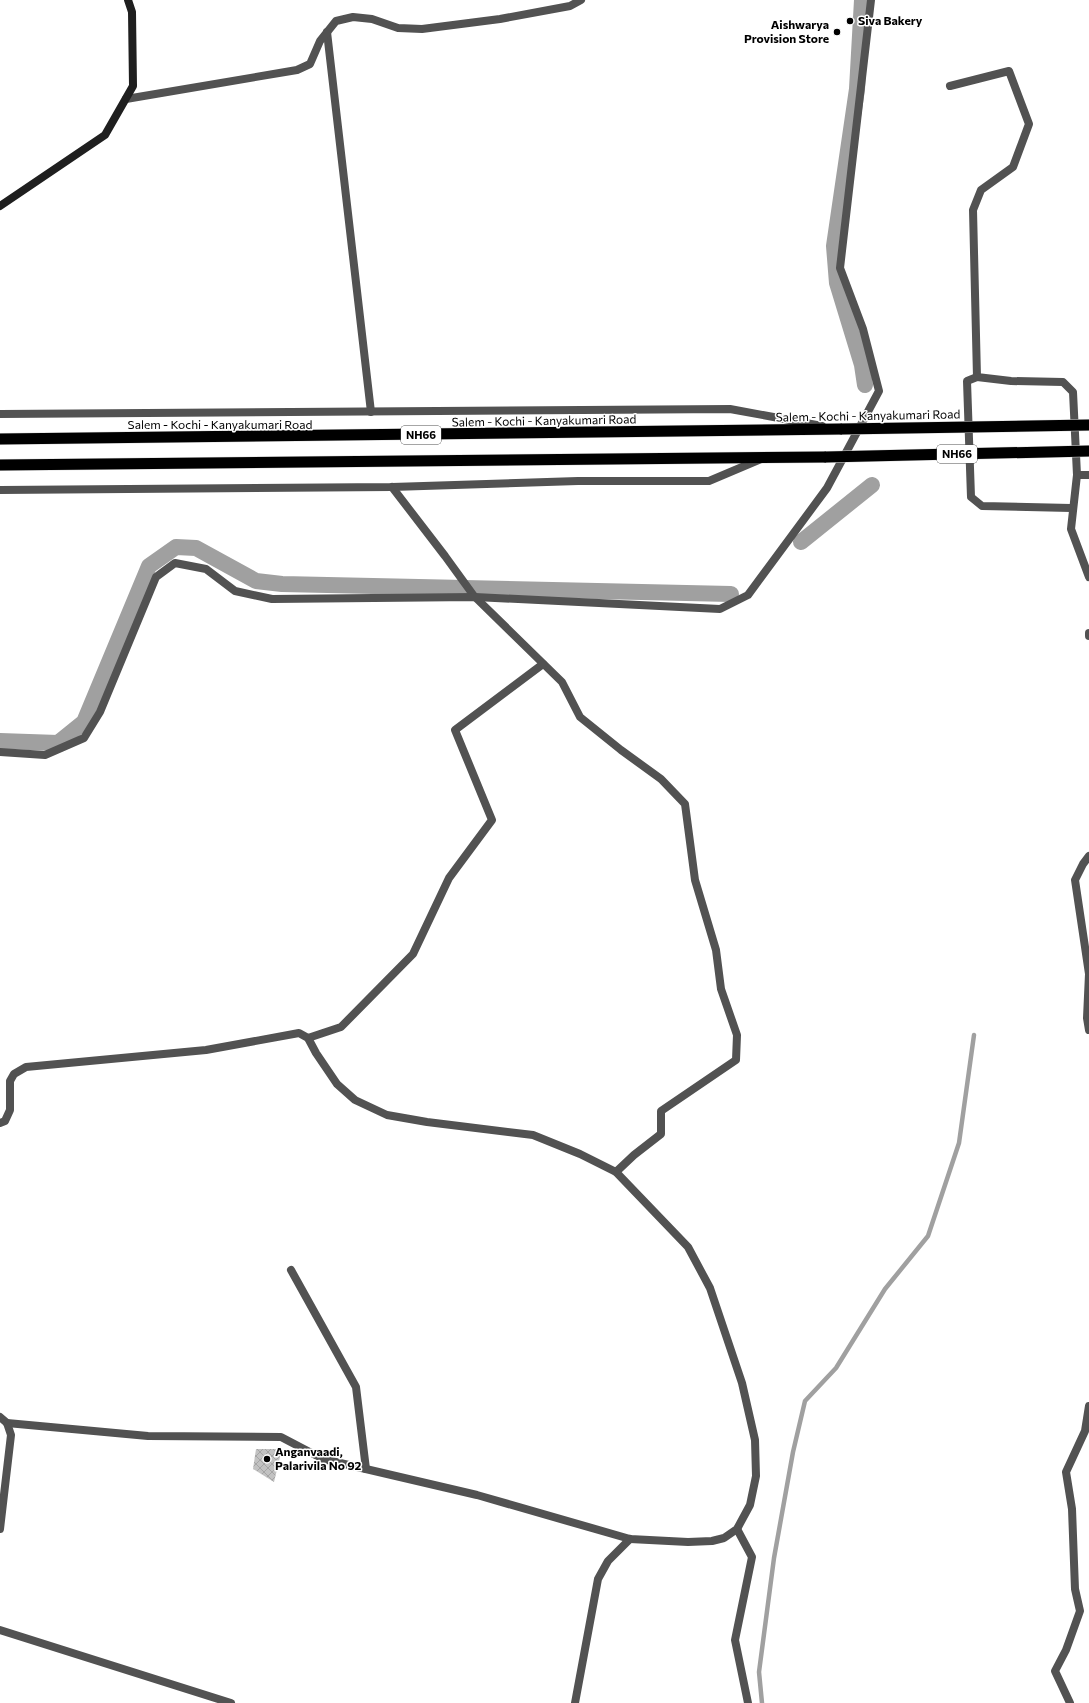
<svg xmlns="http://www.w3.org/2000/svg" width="1089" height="1703" viewBox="0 0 1089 1703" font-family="Commissioner,sans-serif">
<defs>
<pattern id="building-cross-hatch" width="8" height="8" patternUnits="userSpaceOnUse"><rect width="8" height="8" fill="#c2c2c2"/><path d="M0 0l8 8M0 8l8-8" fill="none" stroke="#a5a5a5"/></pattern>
</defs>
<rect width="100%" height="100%" fill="#fff"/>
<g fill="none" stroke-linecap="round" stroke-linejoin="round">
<!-- stream -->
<polyline stroke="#a0a0a0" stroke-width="4.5" points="762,1703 759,1672 774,1558 793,1452 805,1401 836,1368 885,1289 928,1236 959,1143 974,1035"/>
<!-- canal -->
<g stroke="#a0a0a0" stroke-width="16">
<polyline points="862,0 857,89 834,246 837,283 862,365 865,385"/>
<polyline points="801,542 872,485"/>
<polyline points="0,741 58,743 84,722 149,566 176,547 196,548 256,581 282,584 731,594"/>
</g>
</g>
<!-- building -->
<polygon fill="url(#building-cross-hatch)" points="256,1449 282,1449 274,1482 253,1469"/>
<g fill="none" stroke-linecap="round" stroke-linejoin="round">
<defs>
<g id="trunk">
<polyline points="0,439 842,429"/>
<polyline points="0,465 826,457"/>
</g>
</defs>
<!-- trunk casing -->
<use href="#trunk" stroke="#dbdbdb" stroke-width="12"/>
<!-- minor -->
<g stroke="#525252" stroke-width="8">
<polyline points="327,32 371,412"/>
<polyline points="950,86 1009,71 1029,124 1013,167 981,190 973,210 977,377 1011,381 1063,382 1073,392 1077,475 1089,475"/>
<polyline points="126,99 297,70 310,64 320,41 336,21 353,17 372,19 398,28 422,29 500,19 570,6 581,0"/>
<polyline points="977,377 967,381 971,497 982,506 1071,508"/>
<polyline points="1077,475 1071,529 1089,577"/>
<polyline points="392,487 445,556 474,596 562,682 580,717 621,750 661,779 685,804 695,880 716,950 721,989 737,1035 736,1060 661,1111 661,1134 634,1155 616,1172"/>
<polyline points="1089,633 1089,636"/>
<polyline points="0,752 45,755 84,738 100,712 156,577 175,563 206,569 235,591 272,599 475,597 720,609 748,595 827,488 879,391 863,329 840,268 871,0"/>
<polyline points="1089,856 1083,864 1075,880 1089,974 1087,1018 1089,1030"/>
<polyline points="308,1038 341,1027 413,954 449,878 492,820 455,730 543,664"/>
<polyline points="0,1123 5,1121 10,1110 10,1081 14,1074 26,1067 206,1050 299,1033 308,1038 316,1053 337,1084 355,1100 387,1115 427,1122 533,1135 580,1154 616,1172 688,1247 710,1288 742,1383 755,1440 756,1476 750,1505 737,1529 724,1538 712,1541 688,1542 630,1539 477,1495 323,1459 281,1437 148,1436 7,1423"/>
<polyline points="291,1270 356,1387 366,1469"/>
<polyline points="0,1417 7,1423 11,1435 0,1529"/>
<polyline points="737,1529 752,1557 735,1640 748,1703"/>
<polyline points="0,1630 231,1703"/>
<polyline points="575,1703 598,1579 608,1561 630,1539"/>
<polyline points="1070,1703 1055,1671 1066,1650 1080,1611 1075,1589 1072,1509 1066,1472 1085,1431 1089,1406"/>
</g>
<!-- tertiary -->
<g stroke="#525252" stroke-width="8">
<polyline points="0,414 730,409 822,426"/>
<polyline points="0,490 392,487 578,481 709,481 761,459"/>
</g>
<!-- secondary -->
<polyline stroke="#1f1f1f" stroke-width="8" points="0,206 105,135 133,86 132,12 128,0"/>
<!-- trunk -->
<use href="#trunk" stroke="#000" stroke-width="11"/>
<defs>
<g id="trunk-bridge">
<polyline points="842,429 1089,425"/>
<polyline points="826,457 1089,451"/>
</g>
</defs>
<!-- trunk-bridge casing -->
<use href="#trunk-bridge" stroke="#dbdbdb" stroke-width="12" stroke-linecap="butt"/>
<!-- trunk-bridge -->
<use href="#trunk-bridge" stroke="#000" stroke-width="11"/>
</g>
<!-- markers -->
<g fill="#000" stroke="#fff" stroke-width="1.5">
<circle cx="850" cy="21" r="4"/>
<circle cx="837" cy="32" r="4"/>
<circle cx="267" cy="1459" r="4"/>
</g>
<g text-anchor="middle" stroke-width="3" stroke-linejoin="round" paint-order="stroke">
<!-- shield labels -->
<g fill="#fff" stroke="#4c4c4c" stroke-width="1">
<rect x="401" y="426" width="40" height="18" rx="3"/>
<rect x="937" y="445" width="40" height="18" rx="3"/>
</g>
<g font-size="11" font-weight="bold" fill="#000">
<text x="421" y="439">NH66</text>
<text x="957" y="458">NH66</text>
</g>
<!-- poi labels -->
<g font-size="12" font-weight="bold" fill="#000" stroke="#fff" text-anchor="start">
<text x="858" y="25">Siva Bakery</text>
<text x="829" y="29" text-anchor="end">Aishwarya<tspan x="829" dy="14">Provision Store</tspan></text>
<text x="275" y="1456">Anganvaadi,<tspan x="275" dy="14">Palarivila No 92</tspan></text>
</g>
<!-- street labels -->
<g font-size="12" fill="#000" stroke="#fff">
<text transform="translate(868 416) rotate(-1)" y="4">Salem - Kochi - Kanyakumari Road</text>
<text transform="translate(544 421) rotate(-1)" y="4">Salem - Kochi - Kanyakumari Road</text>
<text x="220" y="429">Salem - Kochi - Kanyakumari Road</text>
</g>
</g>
</svg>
